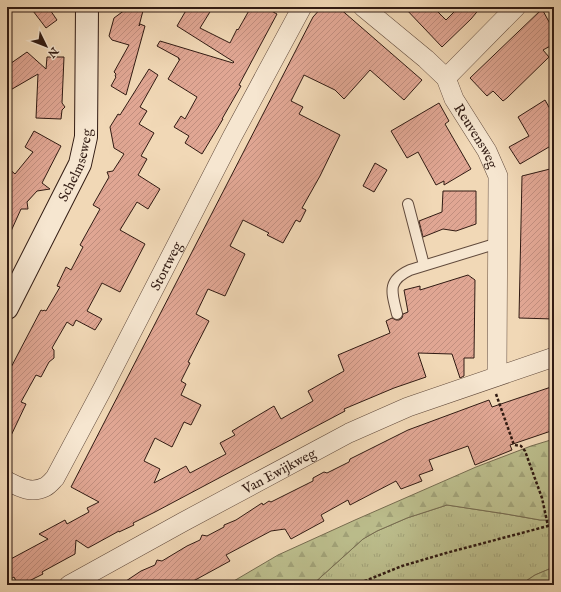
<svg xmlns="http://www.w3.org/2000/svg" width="561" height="592" viewBox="0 0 561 592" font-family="'IM FELL English',serif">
<defs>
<pattern id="grass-tufts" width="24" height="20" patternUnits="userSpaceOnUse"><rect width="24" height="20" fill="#bcbe8d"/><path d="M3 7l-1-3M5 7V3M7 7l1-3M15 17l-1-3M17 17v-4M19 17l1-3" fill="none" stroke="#a2a379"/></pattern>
<pattern id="forest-firs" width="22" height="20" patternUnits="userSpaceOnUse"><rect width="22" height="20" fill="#bcbe8d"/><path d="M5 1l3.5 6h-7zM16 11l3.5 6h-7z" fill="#a2a379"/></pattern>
<pattern id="building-hatch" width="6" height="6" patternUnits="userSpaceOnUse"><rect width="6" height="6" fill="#e0a693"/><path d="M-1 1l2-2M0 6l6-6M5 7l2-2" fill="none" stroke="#c18e7e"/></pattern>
</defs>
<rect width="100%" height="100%" fill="#f1d8b6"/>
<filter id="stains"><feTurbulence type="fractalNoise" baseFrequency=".005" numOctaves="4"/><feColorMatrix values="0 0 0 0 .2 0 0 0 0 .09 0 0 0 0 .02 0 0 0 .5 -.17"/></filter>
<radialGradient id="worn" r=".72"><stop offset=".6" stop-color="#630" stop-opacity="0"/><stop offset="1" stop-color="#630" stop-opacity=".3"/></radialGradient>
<!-- grass -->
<polygon fill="url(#grass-tufts)" stroke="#766c50" points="447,505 506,514 540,520 554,520 554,567 535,575 520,585 312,585 363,539 377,531 407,518"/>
<!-- forest -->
<g fill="url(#forest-firs)" stroke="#766c50">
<polygon points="554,439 554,520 540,520 506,514 447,505 407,518 377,531 363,539 312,585 227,585 278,555 355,520 476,467 531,446"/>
<polygon points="554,567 554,585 520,585 535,575"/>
</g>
<!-- building -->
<g fill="url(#building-hatch)" stroke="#311b13">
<polygon points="30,7 48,7 57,20 46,28"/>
<polygon points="129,7 144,7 139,26 140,24 145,26 126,95 111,86 116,77 115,76 116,74 114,72 129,45 112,40 109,36 114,18"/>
<polygon points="188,7 213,7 200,28 230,43 237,29 238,30 251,7 264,7 277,14 239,85 241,86 222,119 223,119 202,154 185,143 189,136 174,127 181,116 185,119 197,97 168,79 180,59 178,59 179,58 157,46 160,41 233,63 234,62 177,26"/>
<polygon points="322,7 338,7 422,80 404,100 370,70 344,99 335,90 304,75 291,101 303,107 299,114 340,135 320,176 302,208 306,210 300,222 296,220 283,243 267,235 269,233 243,220 230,246 245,254 225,296 208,289 196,314 209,321 188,362 190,363 181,381 186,384 181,395 201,405 191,425 184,422 172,447 155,438 144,461 160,469 154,483 186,466 190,473 226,454 220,443 235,435 232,431 274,406 281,419 313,401 308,391 344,371 338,355 390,333 386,321 392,318 396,320 399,320 402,318 403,314 408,312 404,290 420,286 420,290 468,275 475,280 474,358 464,358 464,376 460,378 452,354 418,353 426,377 394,388 344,409 345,411 155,512 133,523 134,525 119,532 119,531 88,548 76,540 75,554 42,572 43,574 29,581 28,580 18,585 14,577 7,581 7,561 48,539 39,534 65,520 67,524 89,512 87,508 99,502 71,487 313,17"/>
<polygon points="404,7 433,7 446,20 459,7 481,7 471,19 442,47"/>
<polygon points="542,9 554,31 554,44 543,50 549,57 507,98 503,101 493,91 487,96 470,78"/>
<polygon points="27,52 46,69 47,57 64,57 62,103 65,107 62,110 61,119 36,118 38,74 7,92 7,66"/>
<polygon points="149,69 158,75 140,107 147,111 139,124 154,133 141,156 147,159 138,175 160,189 148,209 137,202 120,230 145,244 120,292 102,283 87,311 102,319 95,330 76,320 73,326 67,322 52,348 54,350 54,358 49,362 41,377 36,375 21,402 26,404 7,444 7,375 41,310 43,311 44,310 46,311 60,287 57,286 66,267 71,270 83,247 80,245 100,209 93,205 109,177 107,172 113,171 124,154 114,148 110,127 118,114 120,115"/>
<polygon points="545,100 554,116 554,144 520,164 509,147 529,136 518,117"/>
<polygon points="439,103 449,121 445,124 471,169 444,185 444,181 436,185 418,152 407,158 391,131"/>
<polygon points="34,131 61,146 42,183 50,189 37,191 27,202 28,209 21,209 7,240 7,167 15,174 33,152 25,147"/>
<polygon points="375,163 387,170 374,192 363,186"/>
<polygon points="554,168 554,231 552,231 552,259 554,259 554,319 519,318 522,176"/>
<polygon points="443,191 476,191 476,224 456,231 443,229 423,237 419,221 442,212"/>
<polygon points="554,386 554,430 510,445 512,450 475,465 468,446 429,460 433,470 419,475 422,481 401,489 396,481 350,505 348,500 321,515 324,521 291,539 285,529 271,531 226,555 230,561 186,585 120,585 141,571 155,565 157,560 162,561 187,546 200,540 202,535 207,536 224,527 224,525 236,520 262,503 263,505 269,501 271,502 313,481 313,478 324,472 327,473 349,462 350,459 408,430 489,400 492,407"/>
</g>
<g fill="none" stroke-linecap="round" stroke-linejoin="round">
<defs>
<g id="service">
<polyline points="408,204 424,265"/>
<path d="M397 314C392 293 386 281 410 270L498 243"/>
</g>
<g id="minor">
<path id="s1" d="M363 7 426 59 446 78 454 99 487 151 498 176 497 376"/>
<polyline points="446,78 516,7"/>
<path id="s2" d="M7 481C19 487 31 494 45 487 49 485 52 481 55 478L103 388 232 137 302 7"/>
<path id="s3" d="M69 585 183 522 349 433 408 407 554 357"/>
</g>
<g id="secondary">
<path id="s4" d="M7 308 80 164 86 137 87 7"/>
</g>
</defs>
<!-- service casing -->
<use href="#service" stroke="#614a3c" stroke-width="12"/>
<!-- minor casing -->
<use href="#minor" stroke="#614a3c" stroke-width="20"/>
<!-- secondary casing -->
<use href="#secondary" stroke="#311b13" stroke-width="24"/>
<!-- path -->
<g stroke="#311b13" stroke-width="2.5" stroke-dasharray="3 2" stroke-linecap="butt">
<polyline points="496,394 514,445 521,446 525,451 542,498 548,526"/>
<polyline points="355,585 402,566 446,553 548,526 554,523"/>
</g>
<!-- service -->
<use href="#service" stroke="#f6e6d0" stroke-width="10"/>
<!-- minor -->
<use href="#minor" stroke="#f6e6d0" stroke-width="19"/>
<!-- secondary -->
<use href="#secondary" stroke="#f6e6d0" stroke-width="22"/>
</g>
<g text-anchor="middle" stroke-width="3" stroke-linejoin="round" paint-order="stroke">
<!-- street labels -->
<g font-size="14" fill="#311b13" stroke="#f6e6d0">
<text dy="5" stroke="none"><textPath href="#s1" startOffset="175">Reuvensweg</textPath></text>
<text dy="5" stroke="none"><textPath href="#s4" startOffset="159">Schelmseweg</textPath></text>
<text dy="5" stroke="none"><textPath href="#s2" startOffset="293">Stortweg</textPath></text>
<text dy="5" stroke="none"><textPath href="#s3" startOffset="239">Van Ewijkweg</textPath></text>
</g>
</g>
<!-- margin -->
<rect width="561" height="592" fill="none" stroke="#f1d8b6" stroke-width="24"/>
<rect x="8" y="8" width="545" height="576" fill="none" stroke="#311b13" stroke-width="2"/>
<rect x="12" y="12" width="537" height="568" fill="none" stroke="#311b13"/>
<!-- north arrow -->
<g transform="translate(46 46) rotate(133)" stroke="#f6e6d0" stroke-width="3" paint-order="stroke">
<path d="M0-3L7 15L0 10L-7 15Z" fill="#311b13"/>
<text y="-6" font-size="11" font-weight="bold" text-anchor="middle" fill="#311b13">N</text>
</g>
<rect width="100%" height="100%" filter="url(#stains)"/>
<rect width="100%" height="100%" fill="url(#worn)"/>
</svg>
